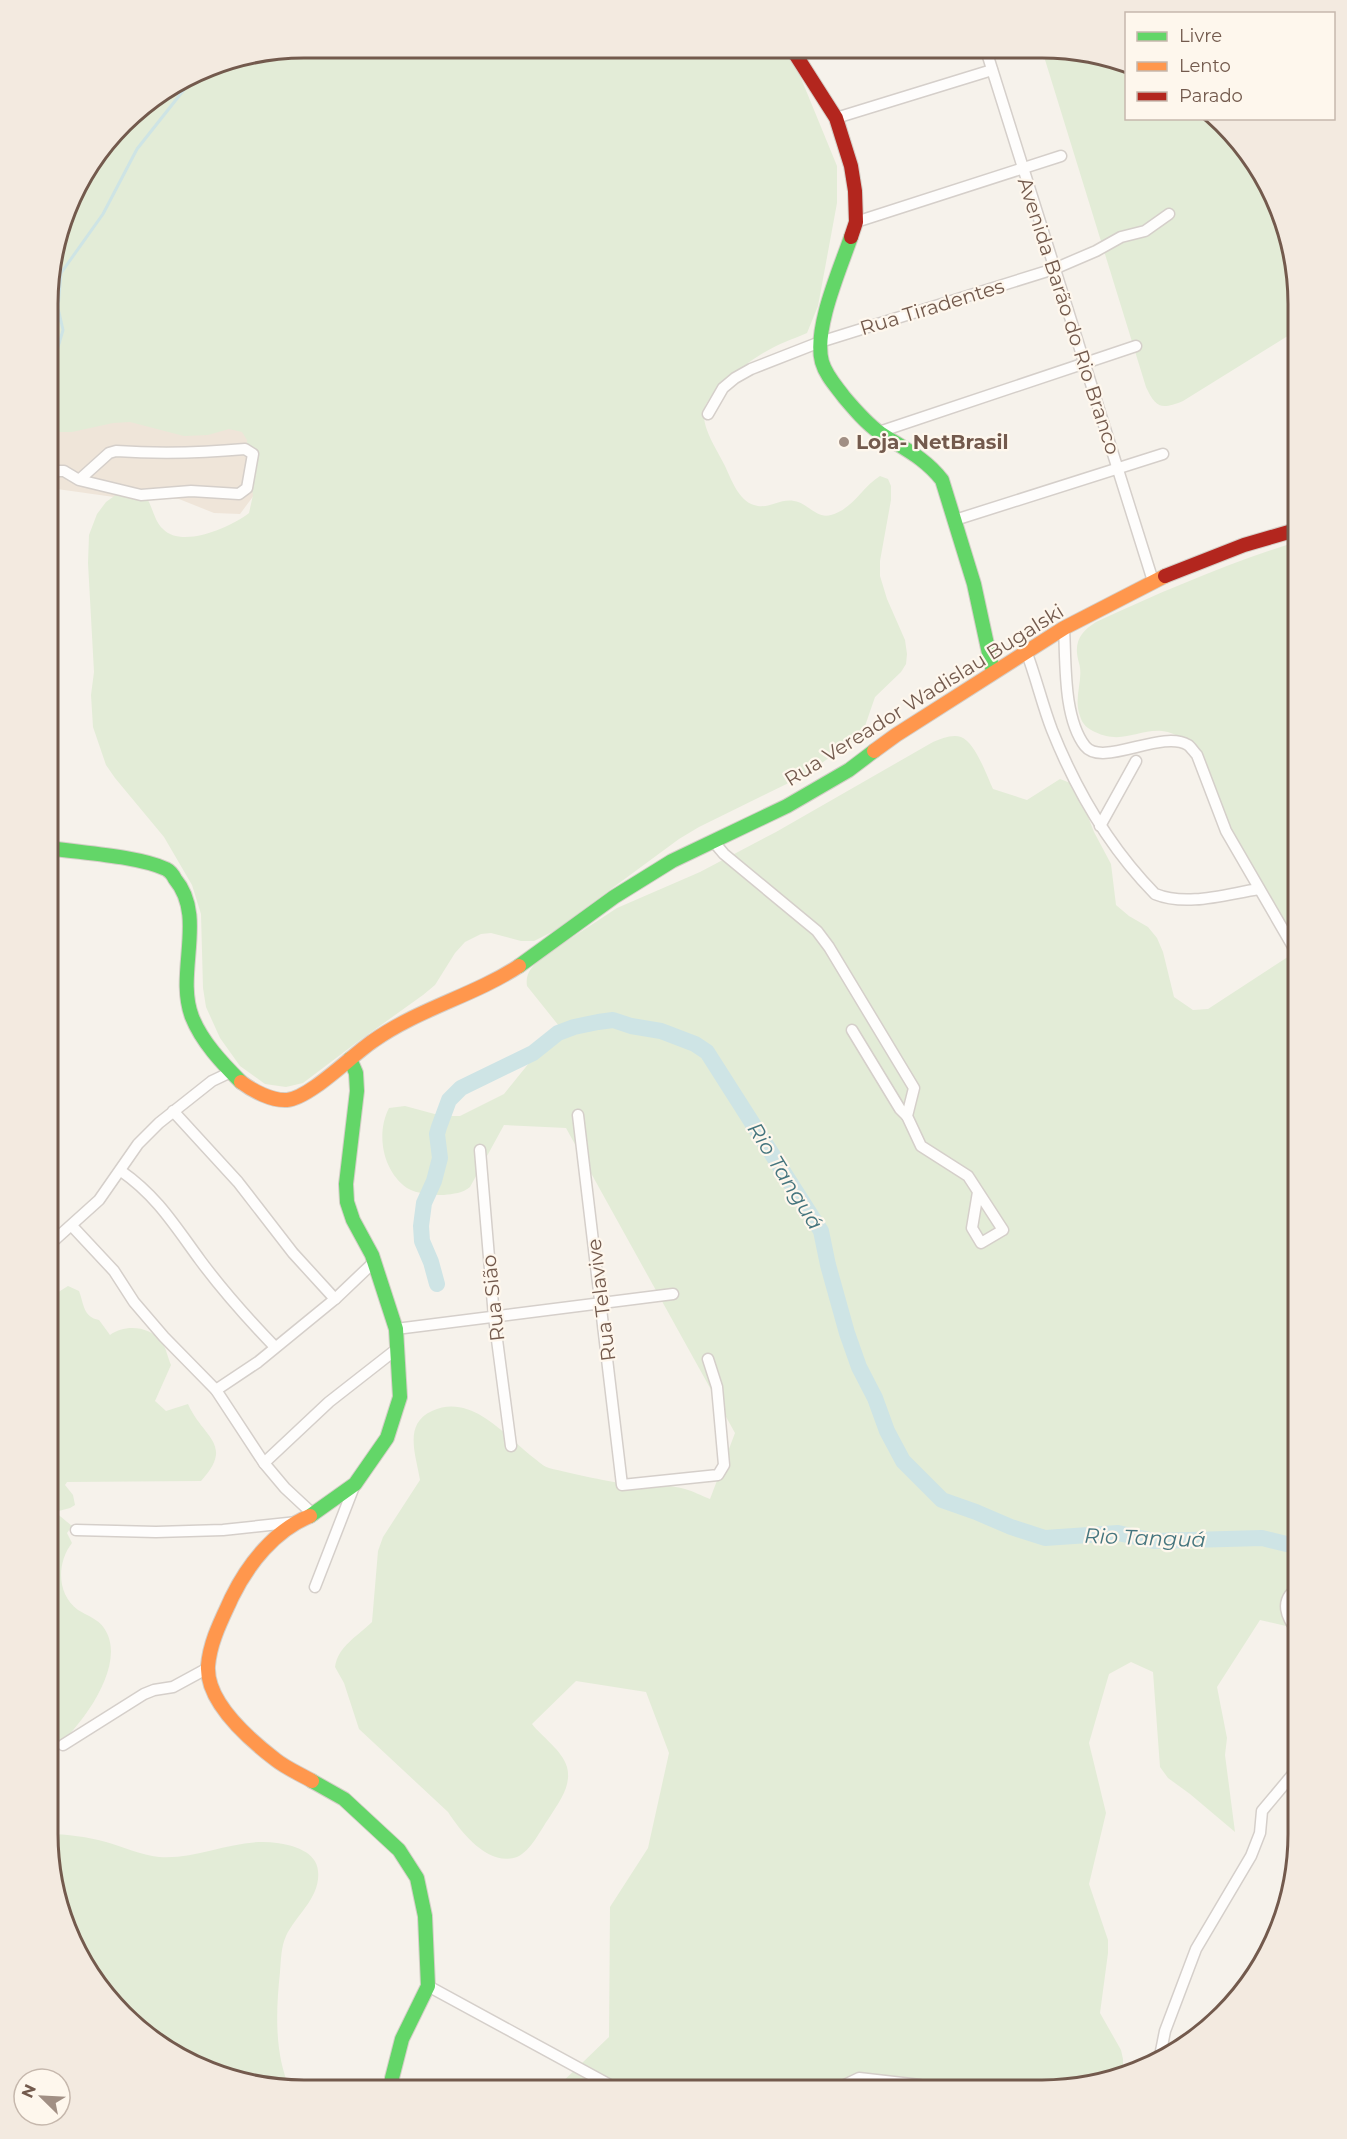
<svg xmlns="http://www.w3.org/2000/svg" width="1347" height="2139" viewBox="0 0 1347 2139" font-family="Montserrat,sans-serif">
<rect width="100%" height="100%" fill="#f6f2eb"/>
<!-- residential -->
<polygon fill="#efe5d9" points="75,421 242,423 269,475 240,514 214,513 179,499 121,498 50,488 50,425"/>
<!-- green -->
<g fill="#e3ecd7">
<path d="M305 48 789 49 837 166V203L818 306 807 333C793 339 778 344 765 352 750 360 705 394 704 411 702 429 718 451 725 466 731 479 739 501 754 505 769 510 780 498 794 501 808 503 816 519 831 515 853 509 862 487 880 476L888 479 891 486V500L880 561V576L887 599 905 640 907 654 906 664 901 672 875 697 864 729 854 740 805 775 699 827 679 839 554 931 534 941H521L491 933 481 934 465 942 455 953 435 985 423 995 356 1043 303 1083 286 1087 265 1084 240 1066 220 1038 206 1007 203 988 201 914 192 885 164 837 115 778 106 765 93 727 91 695 94 672 88 563 89 535 97 514 106 502 117 494 146 497C153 507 154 521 163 529 182 549 231 527 249 513L253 495 248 470 247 440 242 432 229 429 208 435 184 436 130 422 113 423 72 432H50V271L75 191 135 112 207 67Z"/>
<path d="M1042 50H1076L1126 64V118L1216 119 1246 149 1280 207 1299 304V329L1183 401C1161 410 1156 408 1146 387Z"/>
<path d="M1299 541V1629L1260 1620 1217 1687 1227 1738 1225 1755 1235 1832 1190 1794 1168 1778 1160 1767 1153 1672 1131 1662 1109 1674 1089 1743 1106 1813 1089 1884 1108 1940V1953L1100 2013 1121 2050 1123 2059V2075L1043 2091 554 2090 609 2037 610 1907 648 1848 669 1753 646 1692 576 1681 532 1724C542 1737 562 1750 567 1767 572 1786 559 1802 549 1818 541 1829 531 1851 517 1857 488 1867 461 1832 448 1812L359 1729 344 1683 335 1667C338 1646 358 1636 372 1622L378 1551 383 1537 420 1480C416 1455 403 1424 432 1411 470 1393 503 1433 530 1455 536 1459 542 1466 549 1468 573 1474 610 1482 634 1485 651 1486 669 1484 685 1489 693 1491 702 1496 710 1499L735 1433 566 1128 504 1125 470 1187C463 1193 453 1194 444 1195 432 1195 417 1194 407 1188 382 1170 376 1133 389 1108L405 1106 442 1116H460L504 1094 559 1026 527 986C525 973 532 967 541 958L617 908 700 872 776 832 933 742C941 739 952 734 961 737 975 742 987 776 993 789L1027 800 1060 779 1073 784 1080 796 1094 832 1111 864 1116 905 1129 916 1148 927 1157 938 1163 952 1174 997 1193 1010 1208 1009 1297 951C1280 923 1264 895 1248 868 1241 856 1232 845 1227 832 1217 806 1217 778 1200 755 1191 743 1178 733 1162 731 1138 729 1122 745 1095 732 1088 729 1082 724 1080 716 1073 697 1084 680 1079 663 1073 643 1080 632 1096 622 1163 591 1229 563 1299 541Z"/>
<path d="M68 1286 79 1291C84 1304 83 1317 99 1320L110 1335C125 1324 150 1326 162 1342 166 1348 168 1358 171 1365L155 1401 166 1411 188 1404C203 1438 235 1444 201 1481L67 1482 65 1485 73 1495 75 1505 70 1508 55 1512 72 1526 67 1533 72 1543C57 1562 56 1594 78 1610 86 1615 98 1619 104 1628 130 1665 77 1733 48 1754L49 1298Z"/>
<path d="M48 1834C66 1834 89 1837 106 1842 124 1847 141 1855 159 1857 199 1860 237 1837 277 1843 293 1845 317 1852 318 1871 321 1897 296 1915 286 1936 281 1947 281 1960 280 1972 276 2010 274 2053 290 2089H271L206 2071 148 2038 101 1990 67 1932Z"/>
</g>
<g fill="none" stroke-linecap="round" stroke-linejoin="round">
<!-- stream -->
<g stroke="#cee4e5" stroke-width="3">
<polyline points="50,313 60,321"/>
<polyline points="50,362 56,354 63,330 58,308 61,273 103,214 137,149 198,72"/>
</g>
<!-- river -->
<polyline stroke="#cee4e5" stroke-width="16" points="437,1284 431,1262 422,1241 421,1226 424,1203 434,1181 440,1158 437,1134 439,1127 449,1100 461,1088 533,1053 558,1033 574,1027 598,1022 613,1020 631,1026 661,1031 695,1044 707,1052 821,1231 828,1265 847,1333 859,1367 875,1398 887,1431 903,1461 942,1500 976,1512 1011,1527 1045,1538 1118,1533 1154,1541 1262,1538 1299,1547"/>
<defs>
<g id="street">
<polyline points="986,50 1153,581"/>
<polyline points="836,118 992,70"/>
<polyline points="856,222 1061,156"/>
<polyline points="708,414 723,388 735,378 751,369 820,342 1054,269 1096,251 1121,237 1145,231 1169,214"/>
<polyline points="879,432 1136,346"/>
<path d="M50 475 58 471H64L79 480 141 495 191 491 239 494 247 488 253 454 245 449C201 453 160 454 116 451L109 453 79 480"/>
<polyline points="955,520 1163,454"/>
<path d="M1064 628C1066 662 1063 717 1085 746 1102 768 1162 729 1188 745 1191 747 1194 752 1197 755L1226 831 1299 957"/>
<path d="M1026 651C1036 677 1042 704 1052 730 1076 790 1110 848 1155 894 1187 907 1226 894 1259 889"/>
<polyline points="1100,826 1136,761"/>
<polyline points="713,841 724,854 817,931 829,947 914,1088 907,1116 921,1146 968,1176 1003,1230 981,1243 972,1228 978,1192"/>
<polyline points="852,1030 900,1109 907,1116"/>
<polyline points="173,1111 238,1182 293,1253 335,1299"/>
<polyline points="578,1115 622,1485 718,1475 724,1465 717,1387 708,1359"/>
<polyline points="480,1150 494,1317 511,1446"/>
<path d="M121 1171C157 1196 175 1226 200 1260 223 1291 248 1319 275 1347"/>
<polyline points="72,1226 114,1271 134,1302 164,1337 216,1390 264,1463 285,1488 314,1515"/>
<polyline points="49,1245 99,1200 138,1144 159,1123 212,1081 231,1072"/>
<polyline points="396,1329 673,1294"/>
<polyline points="216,1390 258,1362 335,1299 375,1261"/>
<polyline points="264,1463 329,1402 398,1348"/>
<polyline points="76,1530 156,1532 223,1530 297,1522"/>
<polyline points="315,1587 355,1484"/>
<path d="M1299 1633C1286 1618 1278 1600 1299 1587"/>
<polyline points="63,1745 144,1694 154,1690 173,1687 208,1668"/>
<polyline points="428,1986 619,2090"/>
<polyline points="1159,2061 1165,2031 1196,1949 1251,1856 1260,1833 1262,1811 1298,1768"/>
<polyline points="834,2090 859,2078 920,2085 941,2091"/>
</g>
<g id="fast">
<path d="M851 237C840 269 813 330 822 362 826 376 836 386 844 397 855 410 866 423 880 433 904 449 924 457 942 480L974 584 993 672"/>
<path d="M49 848C81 853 138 856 166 869 170 871 173 875 175 879 207 917 175 973 192 1017 202 1042 222 1063 241 1082"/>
<polyline points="519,966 614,897 672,861 787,806 849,770 874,751"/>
<polyline points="310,1516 355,1484 387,1438 400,1397 396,1329 372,1255 353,1220 347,1202 346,1184 357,1091 356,1073 350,1059"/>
<polyline points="312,1781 344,1799 399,1850 417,1878 425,1916 428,1986 402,2039 392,2078 392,2089"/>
</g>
<g id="slow">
<polyline points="874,751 896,735 1064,628 1165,576"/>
<path d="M241 1082C253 1091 272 1101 287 1100 310 1098 352 1055 373 1041 418 1009 473 996 519 966"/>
<path d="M310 1516C275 1530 248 1564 232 1597 222 1619 210 1641 208 1666 206 1702 250 1740 276 1760 286 1768 300 1774 312 1781"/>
</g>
<g id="jam">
<polyline points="792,49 836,118 851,166 855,191 856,222 851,237"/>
<polyline points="1165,576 1244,545 1299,529"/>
</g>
</defs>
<!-- street casing -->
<use href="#street" stroke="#d5cfca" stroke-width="13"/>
<!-- fast casing -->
<use href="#fast" stroke="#d5cfc8" stroke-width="16"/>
<!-- slow casing -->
<use href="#slow" stroke="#d5cfc8" stroke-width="16"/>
<!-- jam casing -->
<use href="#jam" stroke="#d5cfc8" stroke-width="16"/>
<!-- street -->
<use href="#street" stroke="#fefdfc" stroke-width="10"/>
<!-- fast -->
<use href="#fast" stroke="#63d668" stroke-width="14"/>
<!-- slow -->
<use href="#slow" stroke="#ff974d" stroke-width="14"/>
<!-- jam -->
<use href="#jam" stroke="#b3261e" stroke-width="14"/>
</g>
<!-- markers -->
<circle fill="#a18f84" stroke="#fef7ed" stroke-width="2" cx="844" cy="442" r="6"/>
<g text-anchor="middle" stroke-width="4.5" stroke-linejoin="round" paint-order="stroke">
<!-- street labels -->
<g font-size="20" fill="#735a4d" stroke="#fef7ed">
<text transform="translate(932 307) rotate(-17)" y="7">Rua Tiradentes</text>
<text transform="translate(1069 316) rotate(72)" y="7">Avenida Barão do Rio Branco</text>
<text transform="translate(924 695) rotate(-32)" y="7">Rua Vereador Wadislau Bugalski</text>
<text transform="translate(493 1298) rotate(-96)" y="7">Rua Sião</text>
<text transform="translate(601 1300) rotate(-97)" y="7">Rua Telavive</text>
</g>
<!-- poi labels -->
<g font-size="20" font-weight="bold" fill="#735a4d" stroke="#fef7ed" text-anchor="start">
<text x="856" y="449">Loja- NetBrasil</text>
</g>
<!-- water labels -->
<g font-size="21" font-style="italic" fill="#45757e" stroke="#fef7ed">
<text transform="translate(785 1176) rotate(58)" y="7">Rio Tanguá</text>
<text transform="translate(1145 1538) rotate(2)" y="7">Rio Tanguá</text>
</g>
</g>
<!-- crop -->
<path d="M0 0H1347V2139H0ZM304 58H1042A246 246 0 0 1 1288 304V1834A246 246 0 0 1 1042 2080H304A246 246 0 0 1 58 1834V304A246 246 0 0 1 304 58Z" fill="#f3eae0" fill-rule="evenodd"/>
<path fill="none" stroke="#735a4d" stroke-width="3" d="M304 58H1042A246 246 0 0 1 1288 304V1834A246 246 0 0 1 1042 2080H304A246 246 0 0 1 58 1834V304A246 246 0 0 1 304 58Z"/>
<!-- legend -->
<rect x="1125" y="12" width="210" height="108" fill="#fef7ed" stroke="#c6b8ad" stroke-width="1.5"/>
<rect x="1137" y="32" width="30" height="9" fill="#63d668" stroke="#c6b8ad" stroke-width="1.5"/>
<text x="1179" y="42" font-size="18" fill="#735a4d">Livre</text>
<rect x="1137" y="62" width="30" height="9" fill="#ff974d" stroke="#c6b8ad" stroke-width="1.5"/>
<text x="1179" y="72" font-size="18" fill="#735a4d">Lento</text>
<rect x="1137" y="92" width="30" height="9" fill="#b3261e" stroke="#c6b8ad" stroke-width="1.5"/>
<text x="1179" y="102" font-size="18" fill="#735a4d">Parado</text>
<!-- north arrow -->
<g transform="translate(42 2097) rotate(294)"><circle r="28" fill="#fef7ed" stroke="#c6b8ad" stroke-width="1.5"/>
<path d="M0-4.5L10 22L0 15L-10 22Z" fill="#a18f84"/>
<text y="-9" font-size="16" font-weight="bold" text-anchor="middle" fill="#735a4d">N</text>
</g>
</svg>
